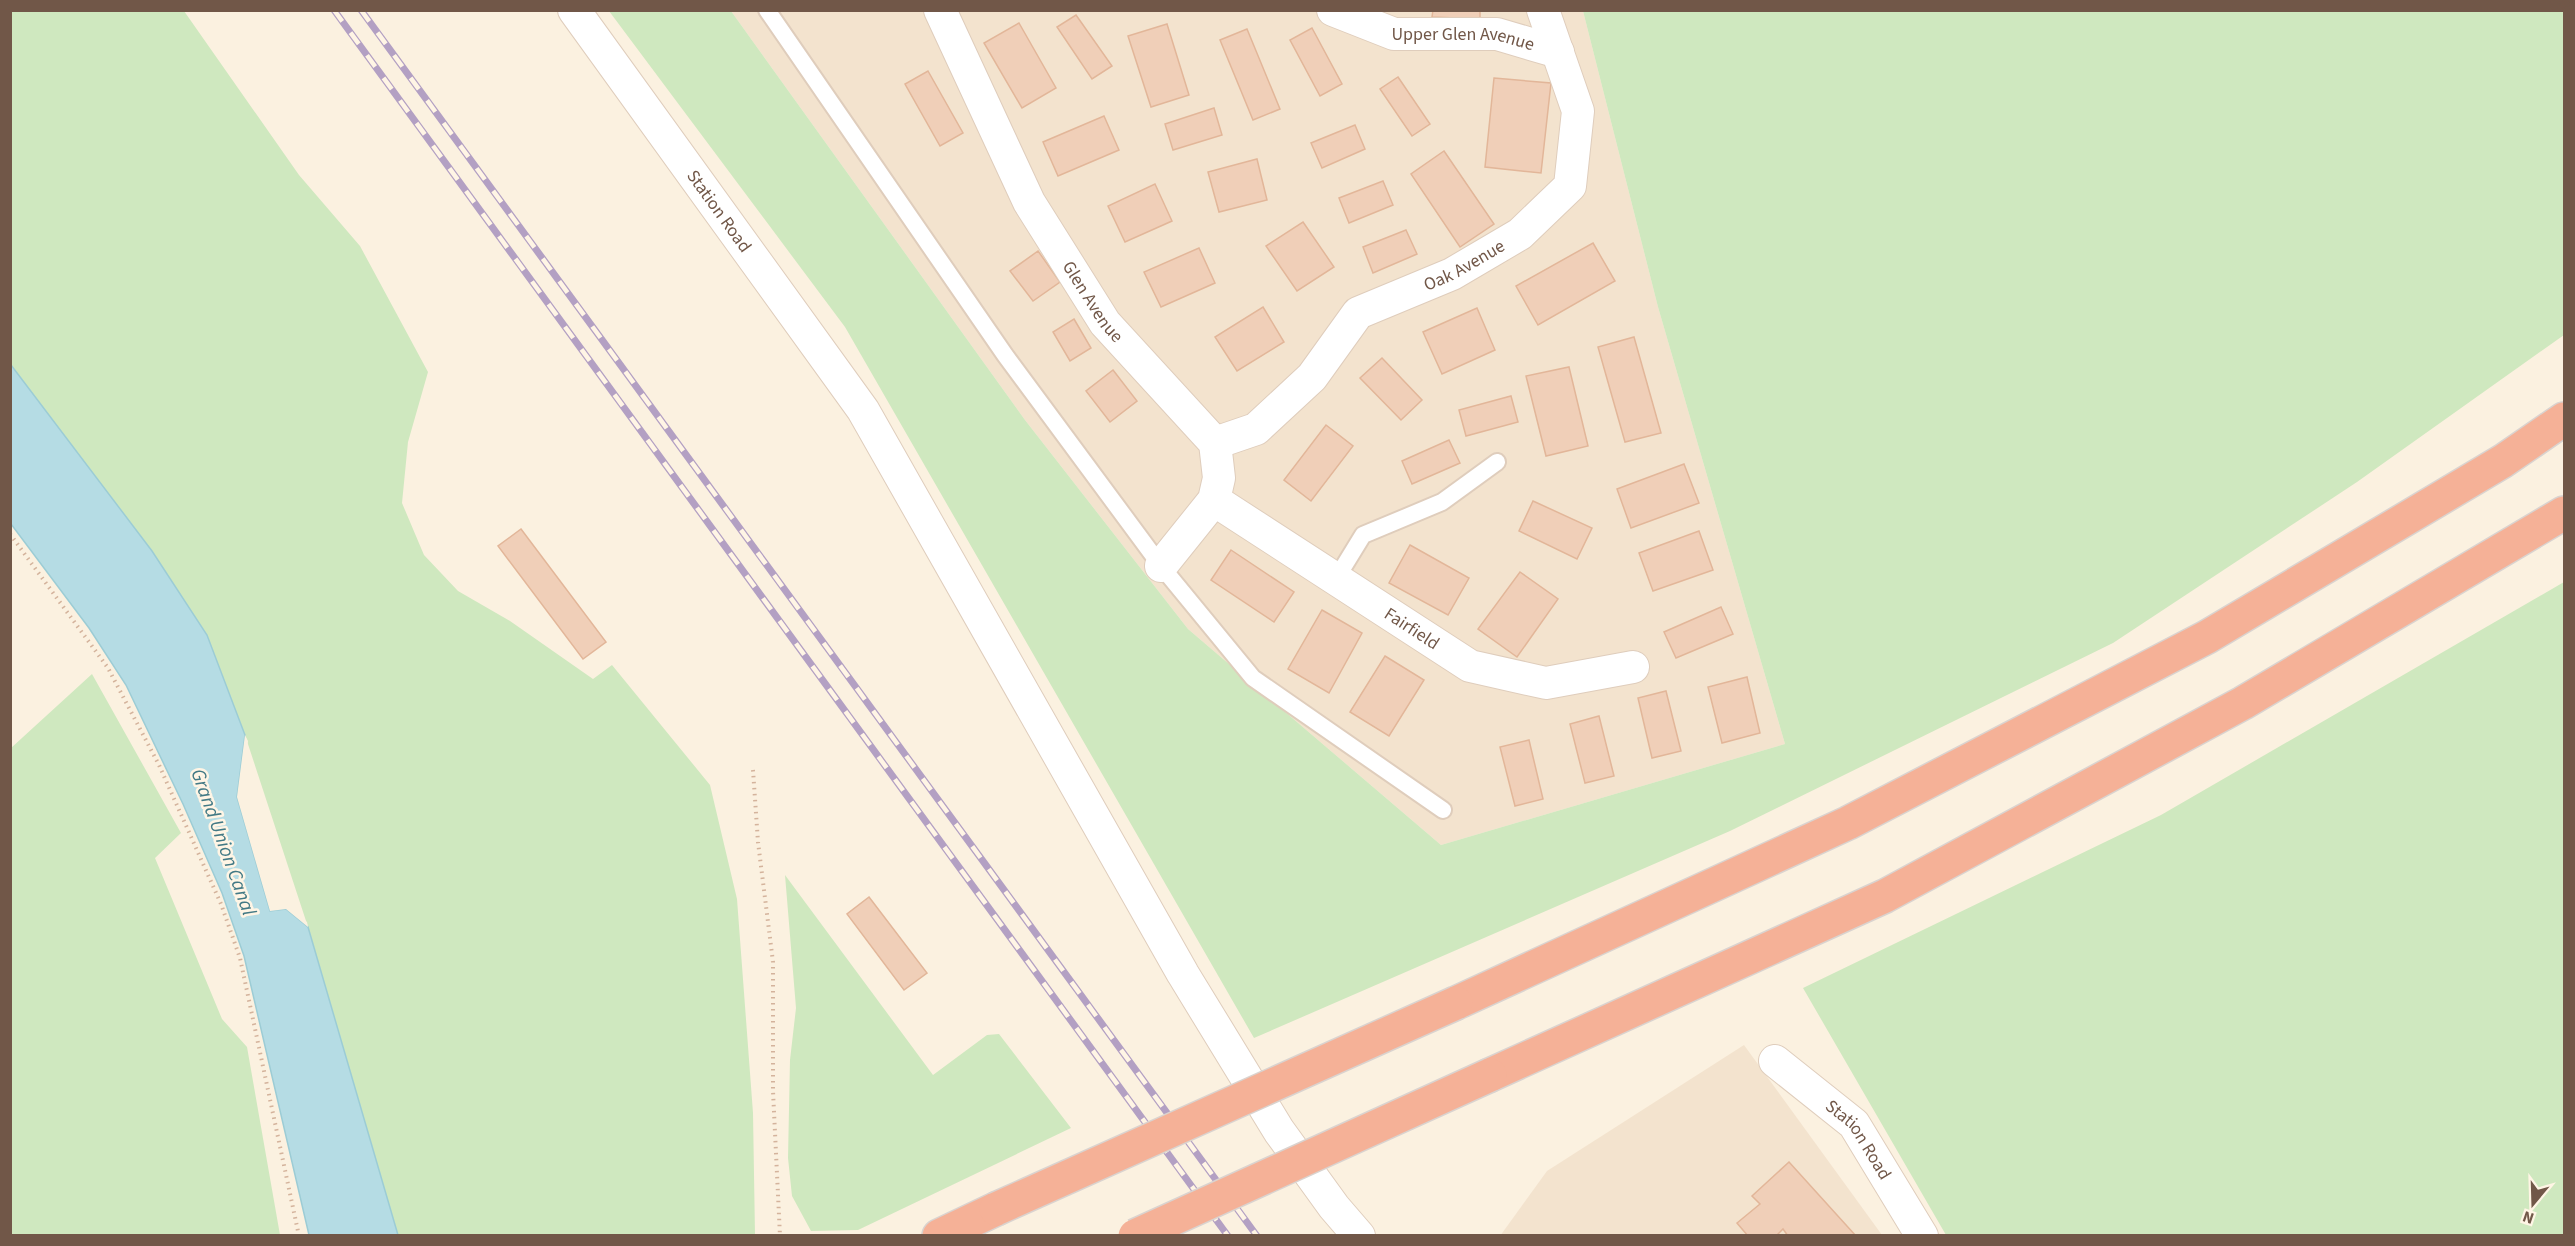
<svg xmlns="http://www.w3.org/2000/svg" width="2575" height="1246" viewBox="0 0 2575 1246" font-family="'Source Sans 3',sans-serif">
<rect width="100%" height="100%" fill="#fbf1e0"/>
<!-- residential -->
<g fill="#f3e3ce">
<polygon points="731,11 1583,11 1658,307 1785,744 1441,845 1188,629 1025,420"/>
<polygon points="1744,1045 1882,1235 1500,1236 1547,1171"/>
</g>
<!-- green -->
<g fill="#cfe8bf">
<polygon points="11,11 184,11 299,175 360,246 428,372 408,442 402,503 424,555 458,591 510,621 593,679 612,665 710,785 737,899 753,1113 755,1235 398,1235 308,927 245,735 207,635 152,551 11,365"/>
<polygon points="609,11 731,11 1025,420 1188,629 1441,845 1785,744 1658,307 1583,11 2564,11 2564,335 2357,482 2113,643 1730,831 1254,1038 845,327"/>
<polygon points="2564,582 2564,1235 1946,1235 1803,988 2161,815"/>
<polygon points="92,674 181,833 155,858 222,1019 247,1047 280,1235 11,1235 11,748"/>
<polygon points="785,875 933,1075 987,1035 999,1034 1071,1128 858,1230 811,1231 792,1196 788,1158 790,1060 796,1008"/>
</g>
<!-- water -->
<polygon fill="#b5dce4" stroke="#9cccd5" stroke-width="1.5" points="11,365 152,551 207,635 245,735 237,797 270,911 286,909 308,927 398,1235 309,1235 244,956 222,893 183,804 126,685 89,628 11,524"/>
<!-- pier -->
<polygon fill="#fbf1e0" points="245,735 248,741 240,797 272,908 287,907 307,922 308,927 286,909 270,911 237,797"/>
<!-- building -->
<g fill="#f0cfb8" stroke="#e2b699" stroke-width="1.5">
<polygon points="1433,10 1480,10 1480,19 1432,17"/>
<polygon points="1076,15 1112,66 1092,79 1057,27"/>
<polygon points="1019,23 1056,88 1022,108 984,43"/>
<polygon points="1167,24 1189,95 1151,107 1128,36"/>
<polygon points="1312,28 1342,84 1320,96 1290,40"/>
<polygon points="1247,29 1280,109 1253,120 1220,40"/>
<polygon points="928,71 963,133 940,146 905,84"/>
<polygon points="1398,77 1430,124 1412,136 1380,89"/>
<polygon points="1494,78 1551,83 1541,173 1485,167"/>
<polygon points="1214,108 1222,135 1173,150 1165,124"/>
<polygon points="1104,116 1119,150 1058,176 1043,142"/>
<polygon points="1355,125 1365,149 1322,168 1311,143"/>
<polygon points="1444,151 1494,224 1460,247 1411,174"/>
<polygon points="1257,159 1267,200 1219,212 1208,172"/>
<polygon points="1383,181 1393,205 1349,223 1339,198"/>
<polygon points="1155,184 1172,221 1125,242 1108,206"/>
<polygon points="1303,222 1334,267 1297,291 1266,246"/>
<polygon points="1406,230 1417,254 1373,273 1363,247"/>
<polygon points="1593,243 1615,281 1538,325 1516,286"/>
<polygon points="1199,248 1215,283 1161,307 1144,272"/>
<polygon points="1038,251 1060,282 1033,301 1010,271"/>
<polygon points="1263,307 1284,342 1237,371 1215,337"/>
<polygon points="1477,308 1495,350 1442,374 1423,332"/>
<polygon points="1074,319 1091,348 1070,361 1053,332"/>
<polygon points="1634,337 1661,433 1625,442 1598,347"/>
<polygon points="1382,358 1422,400 1401,420 1360,378"/>
<polygon points="1569,367 1588,446 1546,456 1526,376"/>
<polygon points="1113,370 1137,401 1110,422 1086,391"/>
<polygon points="1511,396 1518,422 1466,436 1459,410"/>
<polygon points="1326,425 1353,446 1311,501 1284,480"/>
<polygon points="1449,440 1460,463 1412,484 1402,461"/>
<polygon points="1684,464 1699,503 1631,528 1617,489"/>
<polygon points="1533,501 1592,528 1577,559 1519,531"/>
<polygon points="521,529 606,642 583,659 498,546"/>
<polygon points="1699,531 1713,570 1653,591 1639,553"/>
<polygon points="1410,545 1469,578 1448,615 1389,583"/>
<polygon points="1231,550 1294,592 1274,622 1211,580"/>
<polygon points="1520,572 1558,599 1517,657 1478,629"/>
<polygon points="1721,607 1733,634 1676,658 1664,632"/>
<polygon points="1322,610 1362,633 1329,693 1288,669"/>
<polygon points="1385,656 1424,680 1389,736 1350,712"/>
<polygon points="1747,677 1760,733 1722,743 1708,687"/>
<polygon points="1666,691 1681,751 1652,758 1638,698"/>
<polygon points="1599,716 1614,776 1585,783 1570,724"/>
<polygon points="1529,740 1543,799 1515,806 1500,747"/>
<polygon points="869,897 927,973 904,990 847,914"/>
<polygon points="1789,1162 1856,1236 1788,1236 1783,1229 1776,1236 1748,1236 1737,1223 1760,1204 1752,1196"/>
</g>
<g fill="none" stroke-linecap="round" stroke-linejoin="round">
<defs>
<g id="lane">
<polyline points="767,10 1005,355 1161,566 1253,678 1443,810"/>
<polyline points="1336,579 1363,535 1442,502 1497,462"/>
</g>
<g id="street">
<path id="s1" d="M574 10 863 410 1183 974 1279 1131 1334 1207 1359 1236"/>
<path id="s2" d="M940 10 1029 202 1105 323 1215 443 1219 478 1214 500 1161 566"/>
<path id="s3" d="M1333 10 1394 34H1497L1558 52"/>
<path id="s4" d="M1215 443 1256 429 1312 377 1358 313 1452 274 1520 234 1570 186 1578 111 1543 10"/>
<path id="s5" d="M1214 500 1470 666 1546 683 1633 667"/>
<path id="s6" d="M1775 1061 1854 1124 1922 1236"/>
</g>
<g id="highway">
<polyline points="1456,1003 1848,823 2207,637 2503,461 2564,419"/>
<polyline points="1490,1075 1885,896 2243,703 2564,513"/>
<polyline points="939,1236 996,1209"/>
</g>
</defs>
<!-- lane casing -->
<use href="#lane" stroke="#dfcdbc" stroke-width="20"/>
<!-- street casing -->
<use href="#street" stroke="#dfcdbc" stroke-width="34"/>
<!-- highway casing -->
<use href="#highway" stroke="#dad3cf" stroke-width="36"/>
<!-- path -->
<g stroke="#d4b39c" stroke-width="4" stroke-dasharray="1.5 4.5" stroke-linecap="butt">
<polyline points="10,534 108,668 159,765 221,904 240,958 299,1236"/>
<polyline points="753,770 758,842 773,962 773,1091 780,1236"/>
</g>
<!-- lane -->
<use href="#lane" stroke="#fff" stroke-width="16"/>
<!-- street -->
<use href="#street" stroke="#fff" stroke-width="32"/>
<!-- highway -->
<use href="#highway" stroke="#f5b197" stroke-width="33"/>
<defs>
<g id="rail">
<polyline points="334,10 1228,1236"/>
<polyline points="361,10 1257,1236"/>
</g>
</defs>
<!-- rail casing -->
<use href="#rail" stroke="#b3a0c3" stroke-width="7"/>
<!-- rail -->
<use href="#rail" stroke="#fff5e5" stroke-width="4.5" stroke-dasharray="14" stroke-linecap="butt"/>
<defs>
<g id="highway-bridge">
<polyline points="996,1209 1456,1003"/>
<polyline points="1135,1236 1490,1075"/>
</g>
</defs>
<!-- highway-bridge casing -->
<use href="#highway-bridge" stroke="#dad3cf" stroke-width="36" stroke-linecap="butt"/>
<!-- highway-bridge -->
<use href="#highway-bridge" stroke="#f5b197" stroke-width="33"/>
</g>
<g text-anchor="middle" stroke-width="5" stroke-linejoin="round" paint-order="stroke">
<!-- street labels -->
<g font-size="18" fill="#715748" stroke="#fff5e5">
<text dy="6" stroke="none"><textPath href="#s3" startOffset="135">Upper Glen Avenue</textPath></text>
<text dy="6" stroke="none"><textPath href="#s1" startOffset="248">Station Road</textPath></text>
<text dy="6" stroke="none"><textPath href="#s4" startOffset="315">Oak Avenue</textPath></text>
<text dy="6" stroke="none"><textPath href="#s2" startOffset="330">Glen Avenue</textPath></text>
<text dy="6" stroke="none"><textPath href="#s5" startOffset="236">Fairfield</textPath></text>
<text dy="6" stroke="none"><textPath href="#s6" startOffset="116">Station Road</textPath></text>
</g>
<!-- water labels -->
<g font-size="20" font-style="italic" fill="#427985" stroke="#fff5e5">
<text transform="translate(224 842) rotate(70)" y="7">Grand Union Canal</text>
</g>
</g>
<!-- border -->
<rect width="2575" height="1246" fill="none" stroke="#715748" stroke-width="24"/>
<!-- north arrow -->
<g transform="translate(2533 1204) rotate(199)" stroke="#fff5e5" stroke-width="4.5" paint-order="stroke">
<path d="M0-4.5L10 22L0 15L-10 22Z" fill="#715748"/>
<text y="-9" font-size="16" font-weight="bold" text-anchor="middle" fill="#715748">N</text>
</g>
</svg>
